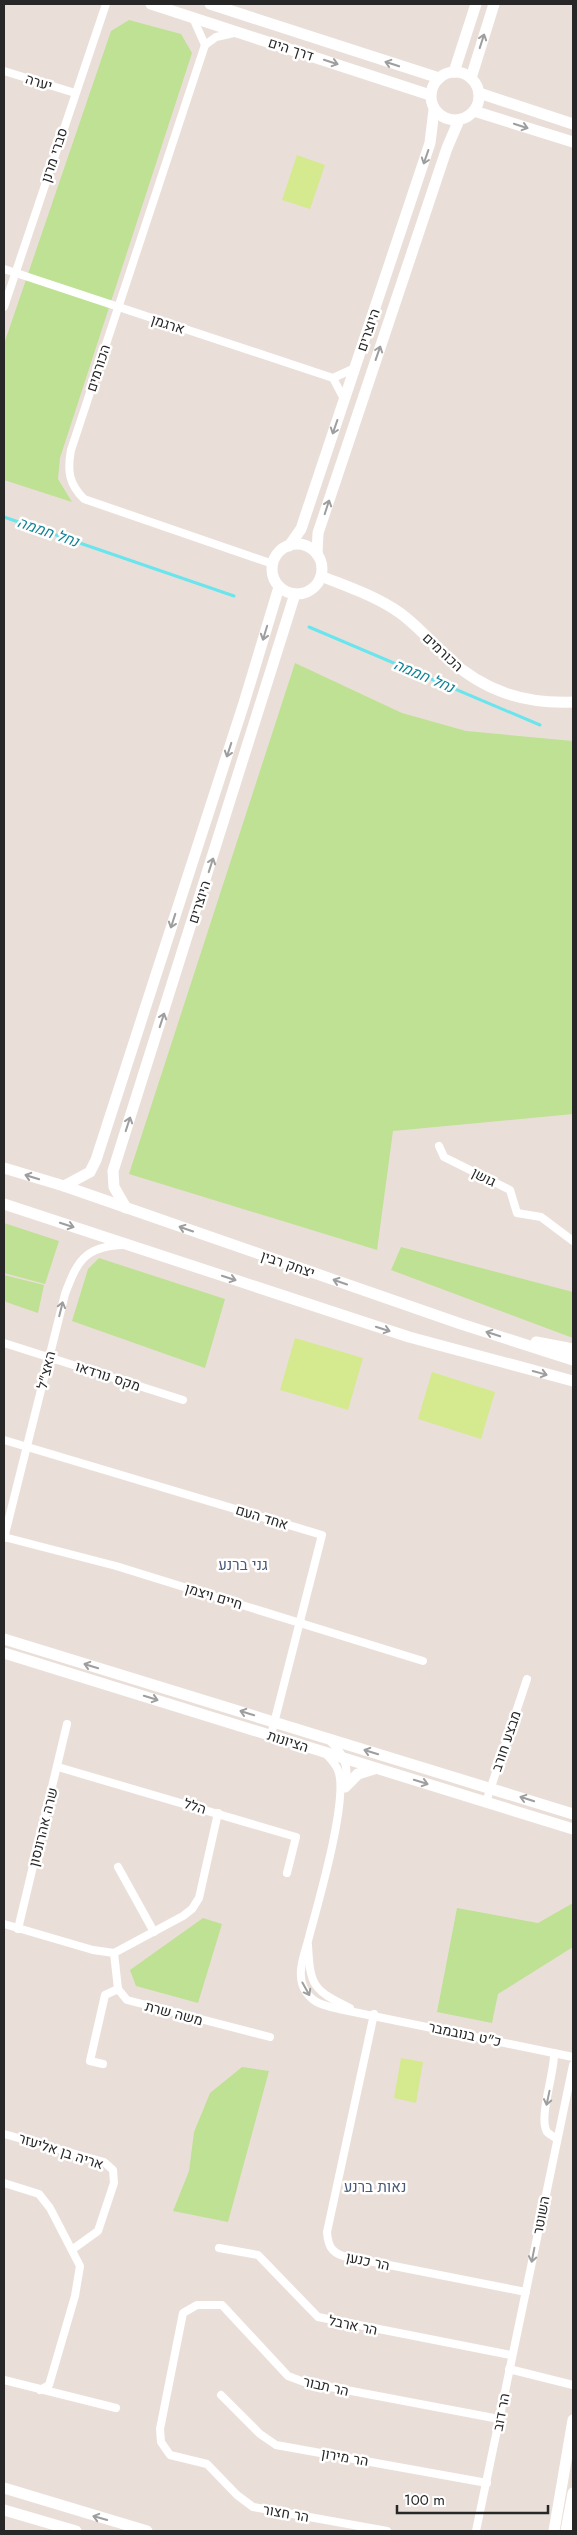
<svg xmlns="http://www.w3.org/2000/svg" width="577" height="2535" viewBox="0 0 577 2535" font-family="Jost,Heebo,sans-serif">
<rect width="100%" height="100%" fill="#eadfd8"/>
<!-- green -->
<g fill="#bee194">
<polygon points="129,20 181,34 192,53 60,458 58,479 72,502 4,480 4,344 111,31"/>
<polygon points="295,663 402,713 466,731 573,741 573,1114 393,1131 377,1250 129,1174"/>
<polygon points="4,1223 59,1241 45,1284 4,1273"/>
<polygon points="401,1247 573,1292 573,1338 391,1270"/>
<polygon points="99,1258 225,1299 205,1368 72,1321 88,1269"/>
<polygon points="4,1275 44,1285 38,1313 6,1302 4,1298"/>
<polygon points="573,1903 573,1947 498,1994 492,2023 437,2012 457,1908 538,1923"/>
<polygon points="203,1918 222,1924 198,2003 136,1986 130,1970"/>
<polygon points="242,2067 269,2071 228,2222 173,2211 189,2171 194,2132 210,2093"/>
</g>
<!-- pitch -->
<g fill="#d5e98f">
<polygon points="297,155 325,165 310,209 282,200"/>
<polygon points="295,1338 363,1358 348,1410 280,1390"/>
<polygon points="432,1372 495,1392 481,1439 418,1419"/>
<polygon points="401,2058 423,2062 416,2103 394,2098"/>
</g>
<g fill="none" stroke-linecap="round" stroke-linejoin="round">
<!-- stream -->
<g stroke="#6ae4ed" stroke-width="3">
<polyline points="4,517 234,596"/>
<polyline points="309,627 540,725"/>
</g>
<!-- street -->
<g stroke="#fff" stroke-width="8">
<polyline points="193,18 205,45"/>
<path d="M234 33 216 37 205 45 71 450C67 471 69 484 84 499L273 564"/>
<polyline points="4,71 75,93"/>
<polyline points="4,269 333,378 344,399"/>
<polyline points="4,307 106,4"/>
<polyline points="333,378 355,368"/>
<polyline points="439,1146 444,1157 510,1190 517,1213 541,1217 573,1241"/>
<polyline points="4,1343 183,1400"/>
<polyline points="4,1440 322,1535 271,1735"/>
<polyline points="4,1537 116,1566 423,1661"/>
<path d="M4 1538 65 1294C77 1262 84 1247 121 1245"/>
<path d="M329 1740C343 1753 350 1766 345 1785"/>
<path d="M326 1754C331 1759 337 1765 339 1773 347 1803 319 1900 310 1933 306 1952 294 1974 306 1992 314 2004 326 2006 339 2009L573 2057"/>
<polyline points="58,1767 296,1837 287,1873"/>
<polyline points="486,1802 527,1679"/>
<polyline points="118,1867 154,1932"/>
<polyline points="4,1924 93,1950 114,1953 183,1916 192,1909 199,1898 218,1813"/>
<polyline points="18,1929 67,1724"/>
<path d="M308 1945C310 1986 313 1990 350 2008"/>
<polyline points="114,1953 118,1989 127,2000 270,2037"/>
<path d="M374 2014 327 2232C328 2245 331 2252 343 2256L526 2292"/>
<path d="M554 2053C555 2072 538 2118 547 2132 549 2134 554 2137 557 2139"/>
<polyline points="103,2064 90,2061 105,1995 118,1989"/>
<polyline points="4,2134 104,2162 113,2170 114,2183 98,2231 73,2249"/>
<polyline points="4,2183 39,2194 50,2208 80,2266 75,2296 49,2385 40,2390"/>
<polyline points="219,2248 258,2255 318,2317 511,2355"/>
<polyline points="509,2369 573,2385"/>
<polyline points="4,2380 116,2408"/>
<polyline points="221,2395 260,2434 276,2445 487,2483"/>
<polyline points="387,2531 253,2507 237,2495 207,2464 170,2455 161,2442 160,2429 183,2313 197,2305 222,2305 288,2376 304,2382 499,2419"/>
<polyline points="476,2531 573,2065"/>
</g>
<!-- secondary -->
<g stroke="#fff" stroke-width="11">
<polyline points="151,4 430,95"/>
<polyline points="210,4 439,78"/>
<circle cx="455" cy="96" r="24"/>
<polyline points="454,72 476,4"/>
<polyline points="471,78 494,4"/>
<polyline points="479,93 573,124"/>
<polyline points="474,111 573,142"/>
<circle cx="297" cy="569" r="25"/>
<polyline points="289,546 301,529 430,143 434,110"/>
<polyline points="317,554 318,533 447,148 459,120"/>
<path d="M321 576C348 587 376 596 400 613 418 626 432 643 448 658 484 691 524 704 573 702"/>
<polyline points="4,1168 64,1186 461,1324 573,1360"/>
<polyline points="64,1186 90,1172 96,1160 244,703 279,587"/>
<polyline points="4,1204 409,1337 573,1381"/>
<polyline points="126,1208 114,1187 113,1171 295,594"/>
<polyline points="536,1342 573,1349"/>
<polyline points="4,1639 573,1814"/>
<polyline points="4,1653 573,1829"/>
<polyline points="345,1787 358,1774 374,1769"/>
<polyline points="4,2488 147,2531"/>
<polyline points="4,2510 76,2531"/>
<polyline points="554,2531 573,2420"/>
<polyline points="566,2531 573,2493"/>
</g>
</g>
<!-- one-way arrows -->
<defs><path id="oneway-shaft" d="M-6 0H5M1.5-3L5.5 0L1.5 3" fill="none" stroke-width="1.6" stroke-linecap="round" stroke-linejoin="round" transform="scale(1.25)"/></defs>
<g stroke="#9e9e9e">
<use href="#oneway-shaft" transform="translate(482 41) rotate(-72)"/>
<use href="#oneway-shaft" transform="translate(331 62) rotate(18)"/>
<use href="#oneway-shaft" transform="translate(392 64) rotate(-162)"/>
<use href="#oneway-shaft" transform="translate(521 126) rotate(18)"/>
<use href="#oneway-shaft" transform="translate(426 157) rotate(109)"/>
<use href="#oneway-shaft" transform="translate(378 353) rotate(-71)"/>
<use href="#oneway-shaft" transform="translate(335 427) rotate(109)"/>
<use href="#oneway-shaft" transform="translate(327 507) rotate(-72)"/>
<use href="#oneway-shaft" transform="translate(265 633) rotate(107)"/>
<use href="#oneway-shaft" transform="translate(229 750) rotate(108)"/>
<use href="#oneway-shaft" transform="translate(211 865) rotate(-72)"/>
<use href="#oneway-shaft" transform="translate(173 921) rotate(108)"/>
<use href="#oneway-shaft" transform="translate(162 1020) rotate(-72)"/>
<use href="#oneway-shaft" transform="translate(128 1124) rotate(-72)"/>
<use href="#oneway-shaft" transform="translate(32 1177) rotate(-163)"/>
<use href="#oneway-shaft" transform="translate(67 1225) rotate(18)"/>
<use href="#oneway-shaft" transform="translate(186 1229) rotate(-161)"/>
<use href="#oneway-shaft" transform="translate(229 1278) rotate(18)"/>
<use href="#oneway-shaft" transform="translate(340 1282) rotate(-161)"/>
<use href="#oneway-shaft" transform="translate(61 1309) rotate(-76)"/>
<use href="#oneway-shaft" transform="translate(383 1329) rotate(18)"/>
<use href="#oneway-shaft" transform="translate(493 1334) rotate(-162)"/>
<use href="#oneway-shaft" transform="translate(540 1373) rotate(15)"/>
<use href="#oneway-shaft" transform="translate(91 1666) rotate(-163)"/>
<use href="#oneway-shaft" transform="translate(151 1698) rotate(17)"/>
<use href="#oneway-shaft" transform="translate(247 1713) rotate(-163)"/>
<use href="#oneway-shaft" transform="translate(371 1752) rotate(-163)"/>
<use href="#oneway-shaft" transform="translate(421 1782) rotate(17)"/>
<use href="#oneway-shaft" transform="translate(527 1799) rotate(-162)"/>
<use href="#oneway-shaft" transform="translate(306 1989) rotate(61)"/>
<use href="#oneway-shaft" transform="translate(548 2098) rotate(102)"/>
<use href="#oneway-shaft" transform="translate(533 2255) rotate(101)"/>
<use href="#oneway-shaft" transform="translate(100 2518) rotate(-164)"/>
</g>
<g text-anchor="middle" stroke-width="5" stroke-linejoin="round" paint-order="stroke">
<!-- street labels -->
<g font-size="14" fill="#272727" stroke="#fff">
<text transform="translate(291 49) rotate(18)" y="5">דרך הים</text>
<text transform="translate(39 82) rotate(17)" y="5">יערה</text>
<text transform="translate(54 155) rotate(-72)" y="5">סברי מרנן</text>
<text transform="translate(168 324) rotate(18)" y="5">ארגמן</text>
<text transform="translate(368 330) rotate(-71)" y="5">היוצרים</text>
<text transform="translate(98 368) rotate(-72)" y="5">הכורמים</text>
<text transform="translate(443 652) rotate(43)" y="5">הכורמים</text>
<text transform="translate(199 902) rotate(-72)" y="5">היוצרים</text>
<text transform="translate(484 1177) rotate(27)" y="5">גושן</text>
<text transform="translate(288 1264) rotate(19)" y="5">יצחק רבין</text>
<text transform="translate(46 1370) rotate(-76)" y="5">האצ"ל</text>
<text transform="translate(108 1376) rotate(18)" y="5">מקס נורדאו</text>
<text transform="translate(262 1517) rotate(17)" y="5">אחד העם</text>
<text transform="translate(214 1596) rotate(17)" y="5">חיים ויצמן</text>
<text transform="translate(288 1741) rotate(18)" y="5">הציונות</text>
<text transform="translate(506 1741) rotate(-71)" y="5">מבצע חורב</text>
<text transform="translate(195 1806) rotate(17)" y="5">הלל</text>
<text transform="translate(43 1827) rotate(-76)" y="5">שרה אהרונסון</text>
<text transform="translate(174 2013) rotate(15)" y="5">משה שרת</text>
<text transform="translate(465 2034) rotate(12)" y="5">כ"ט בנובמבר</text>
<text transform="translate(61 2151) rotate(18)" y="5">אריה בן אליעזר</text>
<text transform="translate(541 2215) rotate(-79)" y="5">השוטר</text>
<text transform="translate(368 2261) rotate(12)" y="5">הר כנען</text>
<text transform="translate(353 2325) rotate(12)" y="5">הר ארבל</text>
<text transform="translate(326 2386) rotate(13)" y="5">הר תבור</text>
<text transform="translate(501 2412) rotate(-79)" y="5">הר דוב</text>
<text transform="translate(345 2457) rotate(10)" y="5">הר מירון</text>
<text transform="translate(286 2513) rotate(10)" y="5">הר חצור</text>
</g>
<!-- water labels -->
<g font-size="15" font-style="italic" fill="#0e8195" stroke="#fff">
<text transform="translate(48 532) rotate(19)" y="5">נחל חממה</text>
<text transform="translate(424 676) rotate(23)" y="5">נחל חממה</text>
</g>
<!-- neighbourhood labels -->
<g font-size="15" fill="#485a77" stroke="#fff">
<text x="243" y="1570">גני ברנע</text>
<text x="375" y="2192">נאות ברנע</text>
</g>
</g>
<!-- border -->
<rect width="577" height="2535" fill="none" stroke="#272727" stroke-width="10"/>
<!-- scale -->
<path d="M397 2505v8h151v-8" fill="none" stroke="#272727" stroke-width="2.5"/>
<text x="404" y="2505" font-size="15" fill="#272727" stroke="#ffffff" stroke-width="4" paint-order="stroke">100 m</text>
</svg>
